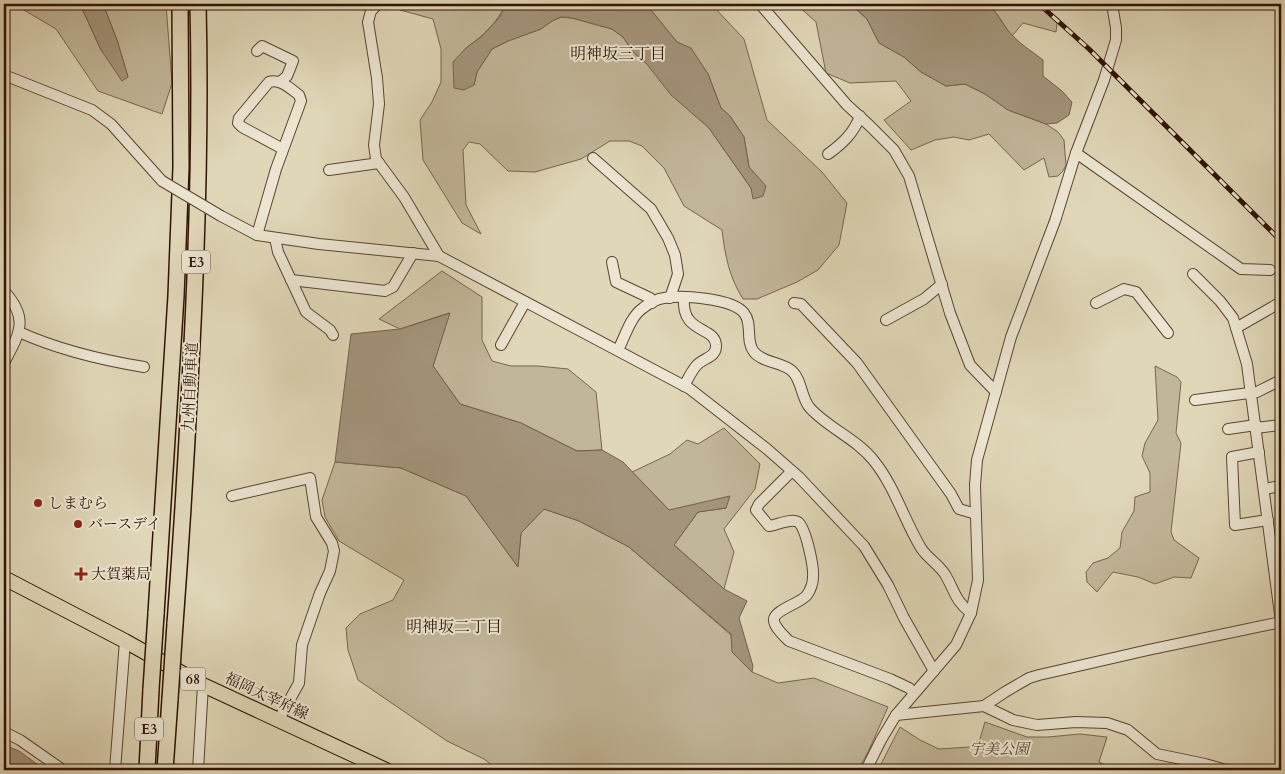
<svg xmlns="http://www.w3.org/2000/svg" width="1285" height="774" viewBox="0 0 1285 774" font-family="Cardo,'Noto Serif JP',serif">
<rect width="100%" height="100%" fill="#e0d7b8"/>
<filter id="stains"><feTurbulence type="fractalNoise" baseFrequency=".004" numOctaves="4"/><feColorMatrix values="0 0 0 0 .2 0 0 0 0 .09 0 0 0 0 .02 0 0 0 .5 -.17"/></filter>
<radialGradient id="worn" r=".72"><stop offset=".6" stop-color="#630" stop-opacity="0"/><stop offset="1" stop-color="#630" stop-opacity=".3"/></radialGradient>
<!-- green -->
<g fill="#c2b699" stroke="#79644e">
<polygon points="19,4 80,4 101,50 128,77 117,40 103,4 166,4 172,83 162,114 98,91 56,29 17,6"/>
<path d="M400 4H506C496 24 484 35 466 48L474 85 477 72 492 49 508 41 541 29 552 21 561 17 572 18 612 29 623 37 633 52 646 63 691 111 709 128 751 188 754 199 766 187 749 167 744 137 730 116 721 108 708 74 691 49 677 42 646 4H711L744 39 767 120 822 172 847 203 839 245 818 270 797 282 757 299H743C729 277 725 255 722 230L684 206 664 168 642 146 629 141H610L581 159 535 172 508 171 480 144 469 142 463 150 466 205 481 234 462 223 423 160 420 120 432 102 441 82V49L433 19 400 10Z"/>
<polygon points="796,4 850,4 867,19 879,43 904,57 921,72 946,86 965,84 985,94 1008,110 1046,124 1058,132 1064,140 1066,165 1063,171 1058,176 1049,177 1044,158 1024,170 989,134 969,140 954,137 935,140 911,150 884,120 911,101 896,81 850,83 826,73 816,22"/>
<path d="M987 4H1038L1057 23 1056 32 1023 23 1012 36C1003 25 998 12 987 4Z"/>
<polygon points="442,271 482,297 482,340 492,361 511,366 538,366 568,369 596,392 602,450 577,451 521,423 460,404 433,366 449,313 400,329 379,319"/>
<polygon points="1155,366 1177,377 1181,382 1176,433 1181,443 1171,532 1174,540 1199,558 1191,578 1174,577 1155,584 1138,577 1113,572 1097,592 1087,582 1086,572 1093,563 1108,558 1120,548 1122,532 1134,511 1135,497 1150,492 1150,473 1142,456 1145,443 1158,420"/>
<polygon points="724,428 760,464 755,489 724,529 734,552 724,589 674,545 698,512 726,508 669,510 632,472 670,454 687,440 698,444"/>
<polygon points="335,462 401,468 466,496 518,567 521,533 544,509 579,521 629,547 731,635 733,652 752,672 778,683 814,678 888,707 869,750 858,770 498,770 484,759 447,741 358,680 348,650 346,628 360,614 393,600 404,580 339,541 325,517 322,500"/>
<polygon points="985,722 1027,737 1048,737 1080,734 1107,737 1099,762 1115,770 878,770 900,727 920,740 939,749 970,747 980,739"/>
</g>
<!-- water -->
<g fill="#a4947b" stroke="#76604b">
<polygon points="80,4 103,4 117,40 128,77 122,81 101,50"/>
<polygon points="506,4 646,4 677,42 691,48 708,74 721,108 730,116 744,137 749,167 766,186 763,196 753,199 751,188 709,128 671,95 646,63 633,52 623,37 612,29 572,18 561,17 552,21 541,29 508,41 492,49 477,72 474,85 464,90 454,88 453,62 466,48 482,36 499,18"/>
<path d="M851 4H987C998 12 1002 25 1012 35 1021 45 1033 52 1043 60V76L1062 91 1072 102 1069 115 1057 123 1046 124 1008 110 985 94 965 84 946 86 921 72 904 57 879 43 867 19Z"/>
<polygon points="450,313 433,366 460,404 521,423 577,451 602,450 623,462 669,510 730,496 726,508 698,512 674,545 724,589 747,601 739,618 753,666 752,672 732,652 731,634 629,547 579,521 544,509 521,533 518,567 466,496 401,468 335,462 351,334 400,329"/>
<polygon points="4,745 19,751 45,770 4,770"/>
</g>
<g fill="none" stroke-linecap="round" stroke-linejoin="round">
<defs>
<g id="minor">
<polyline points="378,4 371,11 368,22 377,78 379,104 374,145 376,159 404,197 439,256"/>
<polyline points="760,4 847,105 869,125 894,150 909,176 950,313 970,365 996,392"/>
<polyline points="257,51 262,46 293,61 287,76 280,82"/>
<polyline points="4,75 92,110 111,124 162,181"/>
<polyline points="1076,153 1241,269 1270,270"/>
<path d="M828 154C842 144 854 133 860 116"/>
<polyline points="593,158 651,209 668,238 675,255 678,274 670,298"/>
<polyline points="329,170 379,163"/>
<polyline points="221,216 257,235 319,244 439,256 690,389 767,449 799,477 864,546 888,585 904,618 934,671"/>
<path d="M257 235 276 169 301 101 299 95C291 89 280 78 269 82L239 118 238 123 242 127 283 149"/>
<polyline points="275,238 278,252 306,312 330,330 333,335"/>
<polyline points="612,262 616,282 650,298 652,303"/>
<polyline points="1193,274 1220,301 1233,318 1247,364 1281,622"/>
<polyline points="291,280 385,291 393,287 413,253"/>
<path d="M4 291C30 319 19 334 4 363"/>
<path d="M684 298C681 334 715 326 716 345 717 358 702 358 696 366 691 372 688 379 684 386"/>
<polyline points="794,303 801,304 857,363 951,494 959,509 976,514"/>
<polyline points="1096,303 1124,289 1136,292 1168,333"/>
<polyline points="886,320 924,299 942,284"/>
<polyline points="1236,328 1281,302"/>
<path d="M19 332C59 350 101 360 144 367"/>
<polyline points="501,345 525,302"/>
<path d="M618 350C625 337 630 317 643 308 648 304 657 299 664 298 681 295 732 298 744 313 753 324 745 341 754 352 763 363 782 362 792 371 802 380 801 398 810 408 828 428 857 439 874 461 895 487 904 520 921 548 928 559 940 565 946 576 955 592 956 602 971 613"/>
<polyline points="1195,400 1257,392 1281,380"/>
<polyline points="1256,428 1281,425"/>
<polyline points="1228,429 1256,425"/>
<polyline points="1259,452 1232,457 1235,525 1268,520"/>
<path d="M792 471 759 504 756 510 769 526C777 525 791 518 798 522 806 528 814 567 813 577 813 583 811 589 807 595 801 603 775 610 774 619 773 626 784 636 789 641L890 679 909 688 914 693"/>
<polyline points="1264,489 1281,486"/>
<polyline points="232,496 310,478 316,517 332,543 334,551 330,571 320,593 302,645 299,683 279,719"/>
<polyline points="984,706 1013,720 1037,725 1076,722 1107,723 1128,730 1157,754 1205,764 1226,770"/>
<polyline points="896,715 984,706 1005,692 1029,678 1039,675 1148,650 1281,622"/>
<polyline points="4,732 20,740 63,770"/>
<polyline points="115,770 125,641"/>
<polyline points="198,770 203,685"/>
<polyline points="866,770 881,740 896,715 956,645 971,613 978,580 975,485 977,460 1011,337 1055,221 1076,153 1104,80 1116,40 1116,28 1112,4"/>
</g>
<polyline id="major" points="4,578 125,641 203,685 386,770"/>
<g id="highway">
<polyline points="156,614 176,296 181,167 180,4"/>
<path d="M175 624C181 544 186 463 190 382 197 256 201 130 198 4"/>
<polyline points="147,770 151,689"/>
<polyline points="165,770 170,699"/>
</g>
</defs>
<!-- minor casing -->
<use href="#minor" stroke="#5c4431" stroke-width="12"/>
<!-- major casing -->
<use href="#major" stroke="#301304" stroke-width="16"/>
<!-- highway casing -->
<use href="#highway" stroke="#301304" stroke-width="18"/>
<!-- minor -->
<use href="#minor" stroke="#ebe5d1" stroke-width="10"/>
<!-- major -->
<use href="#major" stroke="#e0d7b8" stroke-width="14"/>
<!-- highway -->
<use href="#highway" stroke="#e0d7b8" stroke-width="15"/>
<defs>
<polyline id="rail" points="1039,4 1089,49 1281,241"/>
</defs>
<!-- rail casing -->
<use href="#rail" stroke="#301304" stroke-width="5"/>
<!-- rail -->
<use href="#rail" stroke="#ebe5d1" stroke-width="3" stroke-dasharray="9" stroke-linecap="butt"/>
<defs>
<polyline id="minor-bridge" points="162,181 221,216"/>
<g id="highway-bridge">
<polyline points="151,689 156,614"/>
<polyline points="170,699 175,624"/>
</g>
</defs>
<!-- minor-bridge casing -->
<use href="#minor-bridge" stroke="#5c4431" stroke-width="12" stroke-linecap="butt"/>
<!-- highway-bridge casing -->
<use href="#highway-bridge" stroke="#301304" stroke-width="18" stroke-linecap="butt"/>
<!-- minor-bridge -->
<use href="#minor-bridge" stroke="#ebe5d1" stroke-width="10"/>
<!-- highway-bridge -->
<use href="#highway-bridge" stroke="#e0d7b8" stroke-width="15"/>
</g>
<!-- markers -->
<g fill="#8f2418" stroke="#ebe5d1" stroke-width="2">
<circle cx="38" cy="503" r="5"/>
<circle cx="78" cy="524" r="5"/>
<path d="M78.5 566.5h5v5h5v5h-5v5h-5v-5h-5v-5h5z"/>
</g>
<g text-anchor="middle" stroke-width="4" stroke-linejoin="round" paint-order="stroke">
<!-- shield labels -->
<g fill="#ebe5d1" stroke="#685242" stroke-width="1">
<rect x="182" y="250.5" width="28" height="23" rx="4"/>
<rect x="180.5" y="667.5" width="25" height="23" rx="4"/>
<rect x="135" y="717.5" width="28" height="23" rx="4"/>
</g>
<g font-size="14" font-weight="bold" fill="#301304">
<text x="196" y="267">E3</text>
<text x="193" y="684">68</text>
<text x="149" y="734">E3</text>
</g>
<!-- street labels -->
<g font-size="15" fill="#301304" stroke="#ebe5d1">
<text transform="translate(190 387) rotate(-87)" y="5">九州自動車道</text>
<text transform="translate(267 696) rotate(25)" y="5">福岡太宰府線</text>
</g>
<!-- poi labels -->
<g font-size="15" fill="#301304" stroke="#ebe5d1" text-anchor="start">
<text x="48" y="508">しまむら</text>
<text x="88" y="529">バースデイ</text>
<text x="91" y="579">大賀薬局</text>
</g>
<!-- park labels -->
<g font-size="15" font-style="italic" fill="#5c4431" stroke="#ebe5d1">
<text x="999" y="754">宇美公園</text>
</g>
<!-- neighbourhood labels -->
<g font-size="16" fill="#301304" stroke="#ebe5d1">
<text x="618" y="59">明神坂三丁目</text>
<text x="454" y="632">明神坂二丁目</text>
</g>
</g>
<!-- margin -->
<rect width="1285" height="774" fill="none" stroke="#e0d7b8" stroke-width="20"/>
<rect x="5" y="5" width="1275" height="764" fill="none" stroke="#301304" stroke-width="2.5"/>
<rect x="10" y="10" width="1265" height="754" fill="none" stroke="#301304"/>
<rect width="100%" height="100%" filter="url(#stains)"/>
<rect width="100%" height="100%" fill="url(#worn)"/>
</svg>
